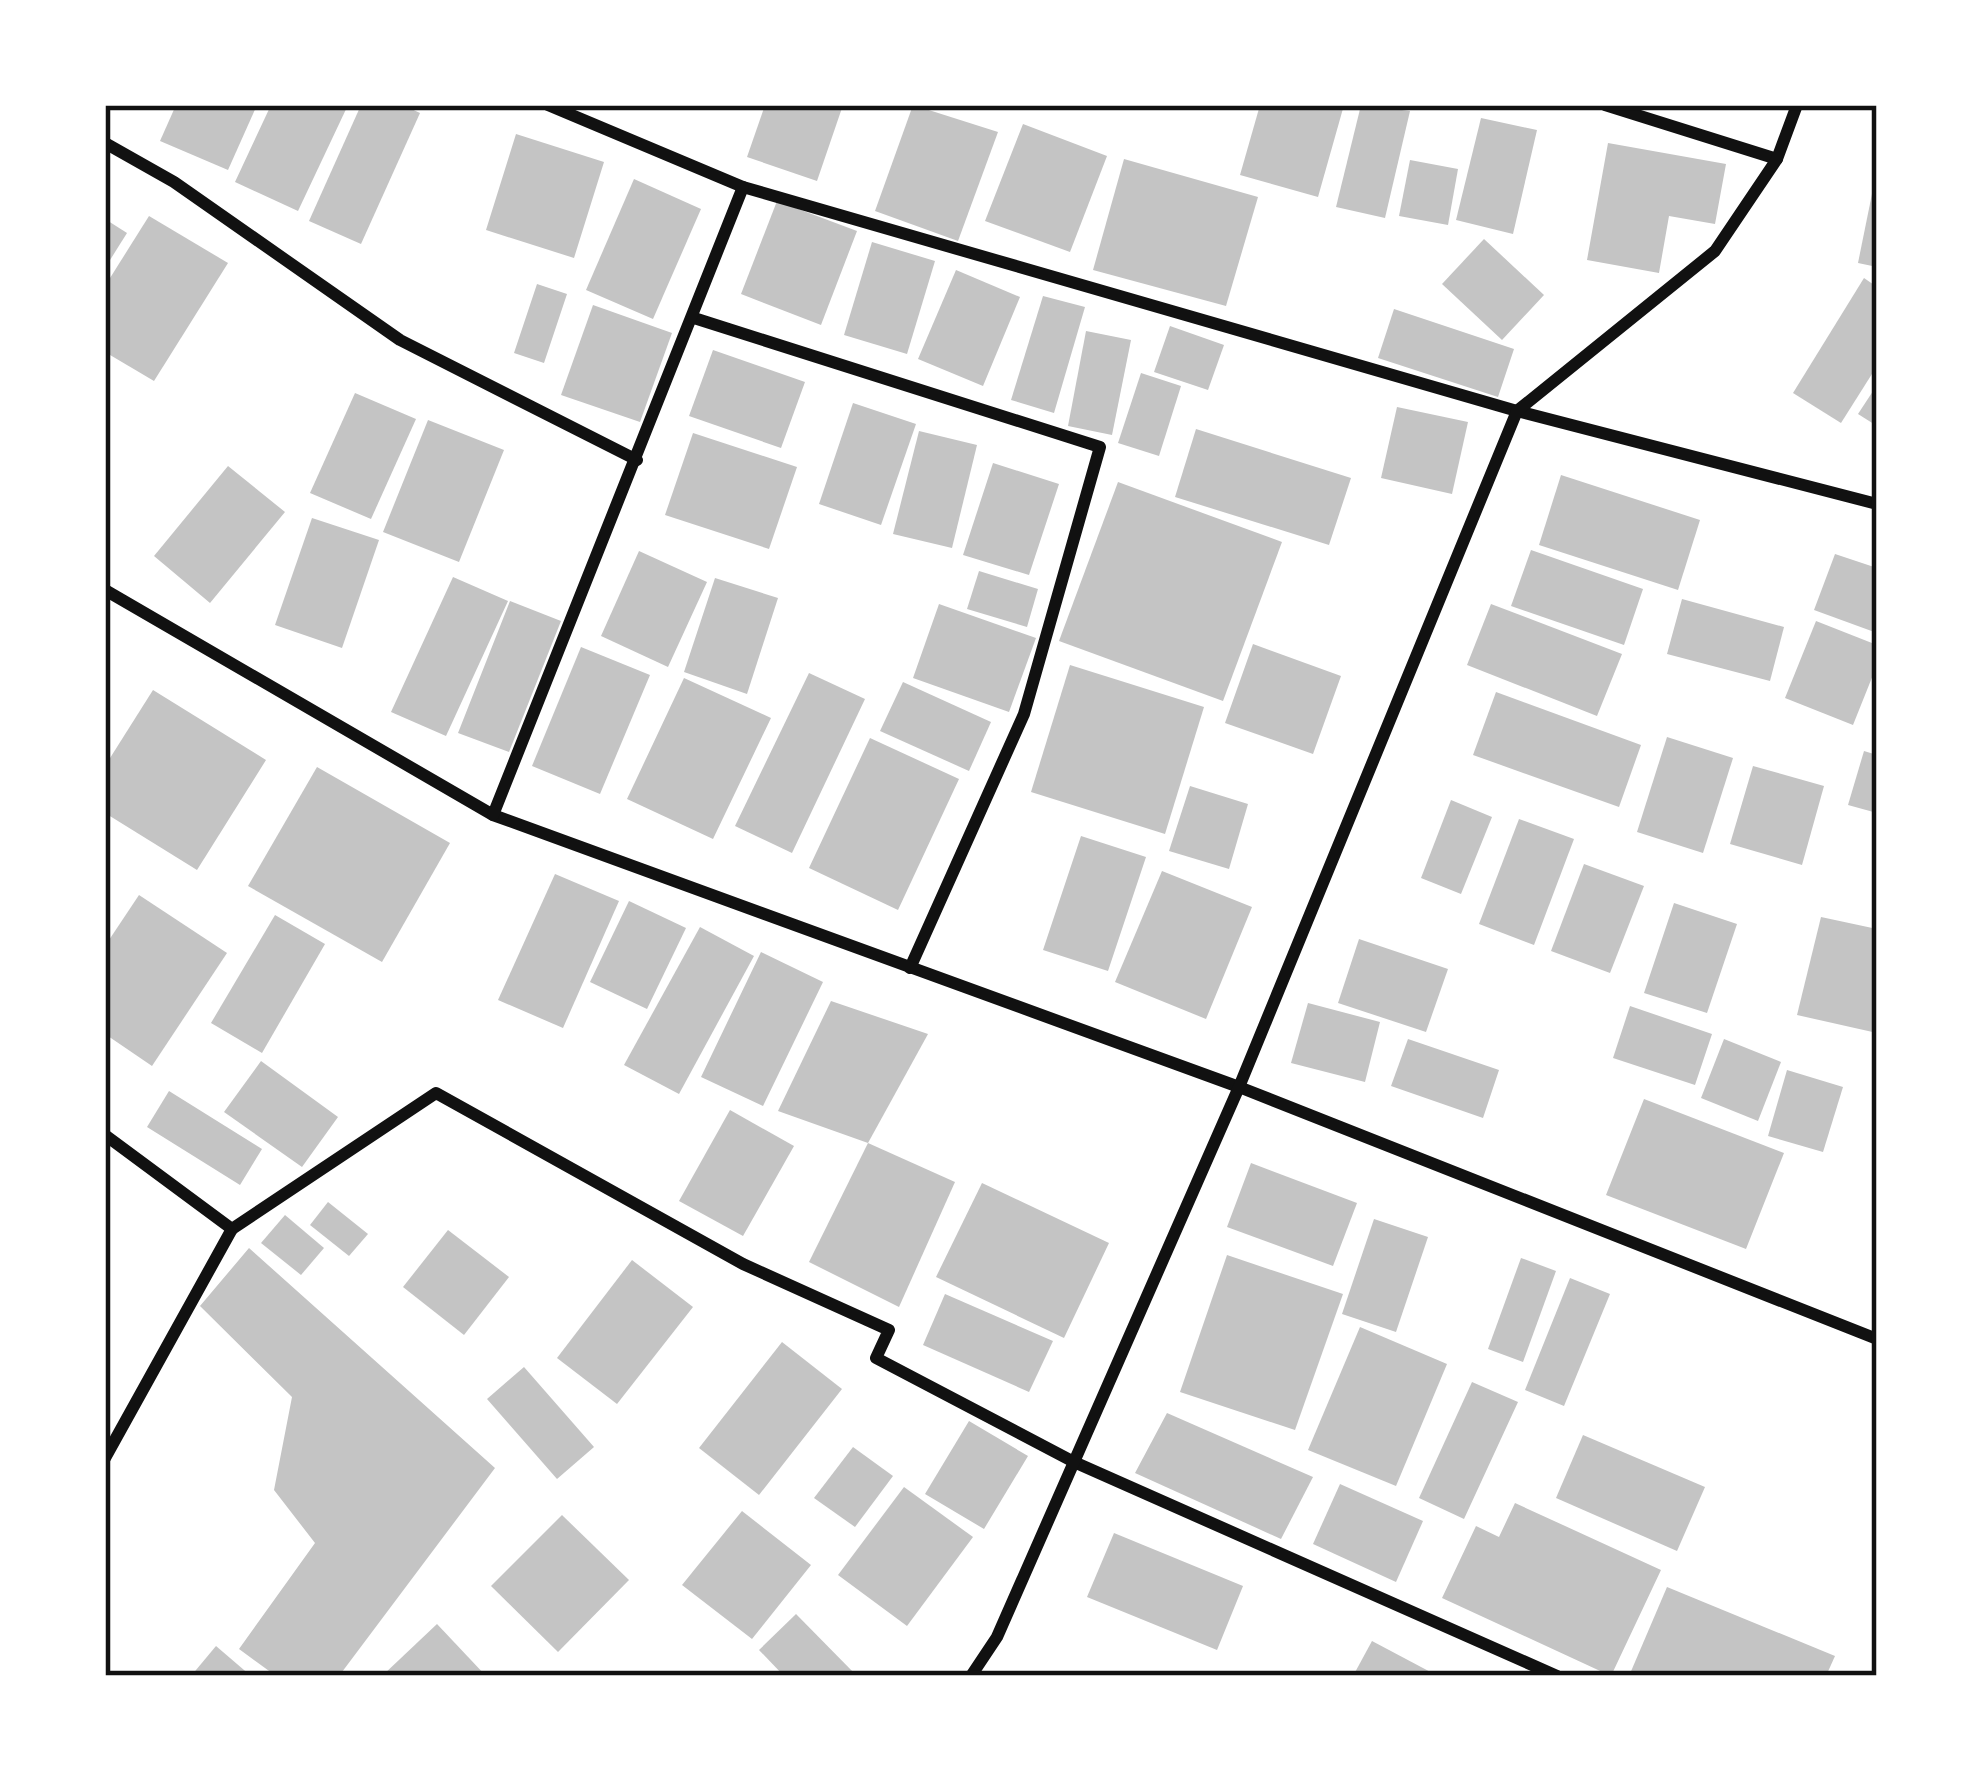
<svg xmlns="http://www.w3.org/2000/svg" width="1982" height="1781" viewBox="0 0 1982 1781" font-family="Karla,sans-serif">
<rect width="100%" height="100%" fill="#fff"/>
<!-- building -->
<g fill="#c4c4c4">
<polygon points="176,105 257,105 228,170 160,141"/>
<polygon points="271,105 348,105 298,211 235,182"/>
<polygon points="361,105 403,105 420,113 361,244 309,221"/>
<polygon points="765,105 843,105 817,181 747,157"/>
<polygon points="913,105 998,132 958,241 875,211"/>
<polygon points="1260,105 1344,105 1318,197 1240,175"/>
<polygon points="1361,105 1410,111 1385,218 1336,207"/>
<polygon points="1481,118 1537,130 1513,234 1456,220"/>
<polygon points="1023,124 1107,156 1070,252 985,221"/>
<polygon points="516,134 604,162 574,258 486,230"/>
<polygon points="1608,143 1726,164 1715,224 1669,216 1659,273 1587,260"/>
<polygon points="1124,159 1258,197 1226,306 1093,270"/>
<polygon points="1410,160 1458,169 1448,225 1399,216"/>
<polygon points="634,179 701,209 653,319 586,290"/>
<polygon points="1875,179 1877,180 1877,267 1858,263"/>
<polygon points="777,201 857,231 821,325 741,294"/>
<polygon points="149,216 228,263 154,381 105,352 105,286"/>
<polygon points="105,219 127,233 105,268"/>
<polygon points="1484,239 1544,295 1502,340 1442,284"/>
<polygon points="872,242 935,261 907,354 844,335"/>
<polygon points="956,270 1020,297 983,386 918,359"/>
<polygon points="1864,278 1877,287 1877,366 1841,423 1793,393"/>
<polygon points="537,284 567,294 544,363 514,353"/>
<polygon points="1043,296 1085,307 1054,413 1011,400"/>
<polygon points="593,305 672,333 640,422 561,395"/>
<polygon points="1394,309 1514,349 1498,397 1378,358"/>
<polygon points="1170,326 1224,345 1208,390 1154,372"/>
<polygon points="1086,331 1131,340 1112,435 1068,426"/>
<polygon points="713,350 805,382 781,448 689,416"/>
<polygon points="1141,373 1181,386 1159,456 1118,443"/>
<polygon points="1877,385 1877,426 1858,414"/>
<polygon points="355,393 416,419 371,519 310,493"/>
<polygon points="853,403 916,424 881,525 819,504"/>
<polygon points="1397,407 1468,422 1452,494 1381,478"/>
<polygon points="428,420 504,450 459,562 383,532"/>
<polygon points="1196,429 1351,478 1329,545 1175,497"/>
<polygon points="919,431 977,445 952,548 893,534"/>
<polygon points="693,433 797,467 769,549 665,515"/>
<polygon points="993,463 1059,484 1029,575 963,555"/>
<polygon points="228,466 285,512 210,603 154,556"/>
<polygon points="1561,475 1700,520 1678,590 1539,545"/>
<polygon points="1118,482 1282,542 1223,701 1059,641"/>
<polygon points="312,518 379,540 342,648 275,625"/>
<polygon points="1531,550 1643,589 1624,645 1511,606"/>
<polygon points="639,551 707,582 668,667 601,636"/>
<polygon points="1835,554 1877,568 1877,633 1814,610"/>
<polygon points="979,571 1038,589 1027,627 967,609"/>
<polygon points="453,577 508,601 446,736 391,712"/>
<polygon points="715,578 778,598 747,694 684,672"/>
<polygon points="1682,599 1784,627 1770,681 1667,654"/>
<polygon points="510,601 561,621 509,752 458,733"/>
<polygon points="939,604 1036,638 1009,712 913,678"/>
<polygon points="1491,604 1622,654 1597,716 1467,665"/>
<polygon points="1816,621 1877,645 1877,665 1853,725 1785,698"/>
<polygon points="1253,644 1341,676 1313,754 1225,723"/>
<polygon points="581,647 650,675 600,794 532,766"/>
<polygon points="1070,665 1204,707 1165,834 1031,792"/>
<polygon points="809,673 865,699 792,853 735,826"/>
<polygon points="684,678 771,718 713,839 627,799"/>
<polygon points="903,682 991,722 969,771 880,731"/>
<polygon points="153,690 266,760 197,870 105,813 105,766"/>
<polygon points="1496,692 1641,745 1619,807 1473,755"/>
<polygon points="1667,737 1733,758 1703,853 1637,832"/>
<polygon points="870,738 959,779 898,910 809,868"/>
<polygon points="1864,751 1877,755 1877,813 1848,805"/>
<polygon points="1753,766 1824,786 1802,865 1730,844"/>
<polygon points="317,767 450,843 382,962 248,886"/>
<polygon points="1190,786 1248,804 1229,869 1169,851"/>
<polygon points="1451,800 1492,817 1461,894 1421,878"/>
<polygon points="1519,819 1574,839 1534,945 1479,924"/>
<polygon points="1081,836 1146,857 1108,971 1043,950"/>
<polygon points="1584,864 1644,886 1610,973 1551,951"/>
<polygon points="1162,871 1252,907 1206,1019 1115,982"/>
<polygon points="555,874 619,901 563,1028 498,1000"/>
<polygon points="139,895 227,953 152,1066 105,1034 105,946"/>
<polygon points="629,901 686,928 647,1009 590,982"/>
<polygon points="1674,903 1737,924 1707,1013 1644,993"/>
<polygon points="275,915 325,944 262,1053 211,1023"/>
<polygon points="1821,917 1877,929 1877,1033 1797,1015"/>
<polygon points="700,927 754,956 679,1094 624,1065"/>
<polygon points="1359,939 1448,969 1426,1032 1338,1003"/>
<polygon points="761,952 823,982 763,1106 701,1077"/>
<polygon points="831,1001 928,1034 868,1143 778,1111"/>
<polygon points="1308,1003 1380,1022 1365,1082 1291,1063"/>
<polygon points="1630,1006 1712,1034 1695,1085 1613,1058"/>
<polygon points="1408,1039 1499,1070 1483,1118 1391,1086"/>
<polygon points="1724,1039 1781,1062 1758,1121 1701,1098"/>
<polygon points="261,1061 338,1117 302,1167 224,1112"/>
<polygon points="1787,1070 1843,1087 1823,1152 1768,1136"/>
<polygon points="169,1091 262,1149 240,1185 147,1127"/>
<polygon points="1644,1099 1784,1153 1746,1249 1606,1195"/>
<polygon points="730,1110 794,1146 743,1236 679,1201"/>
<polygon points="868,1143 955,1182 899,1307 809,1262"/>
<polygon points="1251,1163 1357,1203 1333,1266 1227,1227"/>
<polygon points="982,1183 1109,1243 1064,1338 936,1277"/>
<polygon points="328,1202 368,1234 349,1256 310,1225"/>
<polygon points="285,1215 324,1248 301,1275 261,1243"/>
<polygon points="1374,1219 1428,1237 1396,1332 1342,1314"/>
<polygon points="448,1230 509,1277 464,1335 403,1287"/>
<polygon points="249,1248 495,1468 339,1676 276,1676 239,1649 315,1543 274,1490 292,1397 200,1306"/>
<polygon points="1227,1255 1343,1294 1295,1430 1180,1392"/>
<polygon points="1521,1258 1556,1271 1523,1362 1488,1349"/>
<polygon points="632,1260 693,1307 617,1404 557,1358"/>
<polygon points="1570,1278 1610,1294 1564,1406 1525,1390"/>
<polygon points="945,1294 1053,1341 1029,1392 923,1345"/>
<polygon points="1360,1327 1447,1364 1396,1486 1308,1450"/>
<polygon points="782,1342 842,1389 759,1495 699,1448"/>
<polygon points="524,1367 594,1447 557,1479 487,1399"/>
<polygon points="1472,1382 1518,1402 1464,1519 1419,1498"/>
<polygon points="1167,1413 1313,1477 1281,1539 1135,1473"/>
<polygon points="969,1421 1028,1456 984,1529 925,1494"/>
<polygon points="1583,1435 1705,1487 1677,1551 1556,1498"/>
<polygon points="853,1447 893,1476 855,1527 814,1498"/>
<polygon points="1340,1484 1423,1521 1396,1582 1313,1544"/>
<polygon points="904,1487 973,1537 907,1626 838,1575"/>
<polygon points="1515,1503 1661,1570 1611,1676 1442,1598 1476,1526 1499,1537"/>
<polygon points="742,1511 811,1565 752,1639 682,1585"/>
<polygon points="562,1515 629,1580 558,1652 491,1586"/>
<polygon points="1114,1533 1243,1586 1217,1650 1087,1597"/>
<polygon points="1667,1587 1835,1656 1826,1676 1629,1676"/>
<polygon points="796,1614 857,1676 784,1676 759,1650"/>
<polygon points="437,1624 486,1676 382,1676"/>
<polygon points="1372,1641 1438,1676 1353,1676"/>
<polygon points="216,1646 251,1676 191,1676"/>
</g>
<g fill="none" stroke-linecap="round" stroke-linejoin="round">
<!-- minor -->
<g stroke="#111" stroke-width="12">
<polyline points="1605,105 1777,159"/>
<polyline points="105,143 174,182 400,340 637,460"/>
<polyline points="743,187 1517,411 1877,504"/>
<polyline points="694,318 1100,447 1024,714 910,968"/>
<polyline points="105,590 493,815 1239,1087 1877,1339"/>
<polyline points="493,815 743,187 548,105"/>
<polyline points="105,1135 232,1229 436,1093 743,1264 889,1330 876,1358 1074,1462 1557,1676"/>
<polyline points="105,1458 232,1229"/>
<polyline points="971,1676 997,1637 1239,1087 1517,411 1715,251 1777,159 1797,105"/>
</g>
</g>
<!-- border -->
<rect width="1982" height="1781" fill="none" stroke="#ffffff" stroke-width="216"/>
<rect x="108" y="108" width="1766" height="1565" fill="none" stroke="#111" stroke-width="4.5"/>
</svg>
